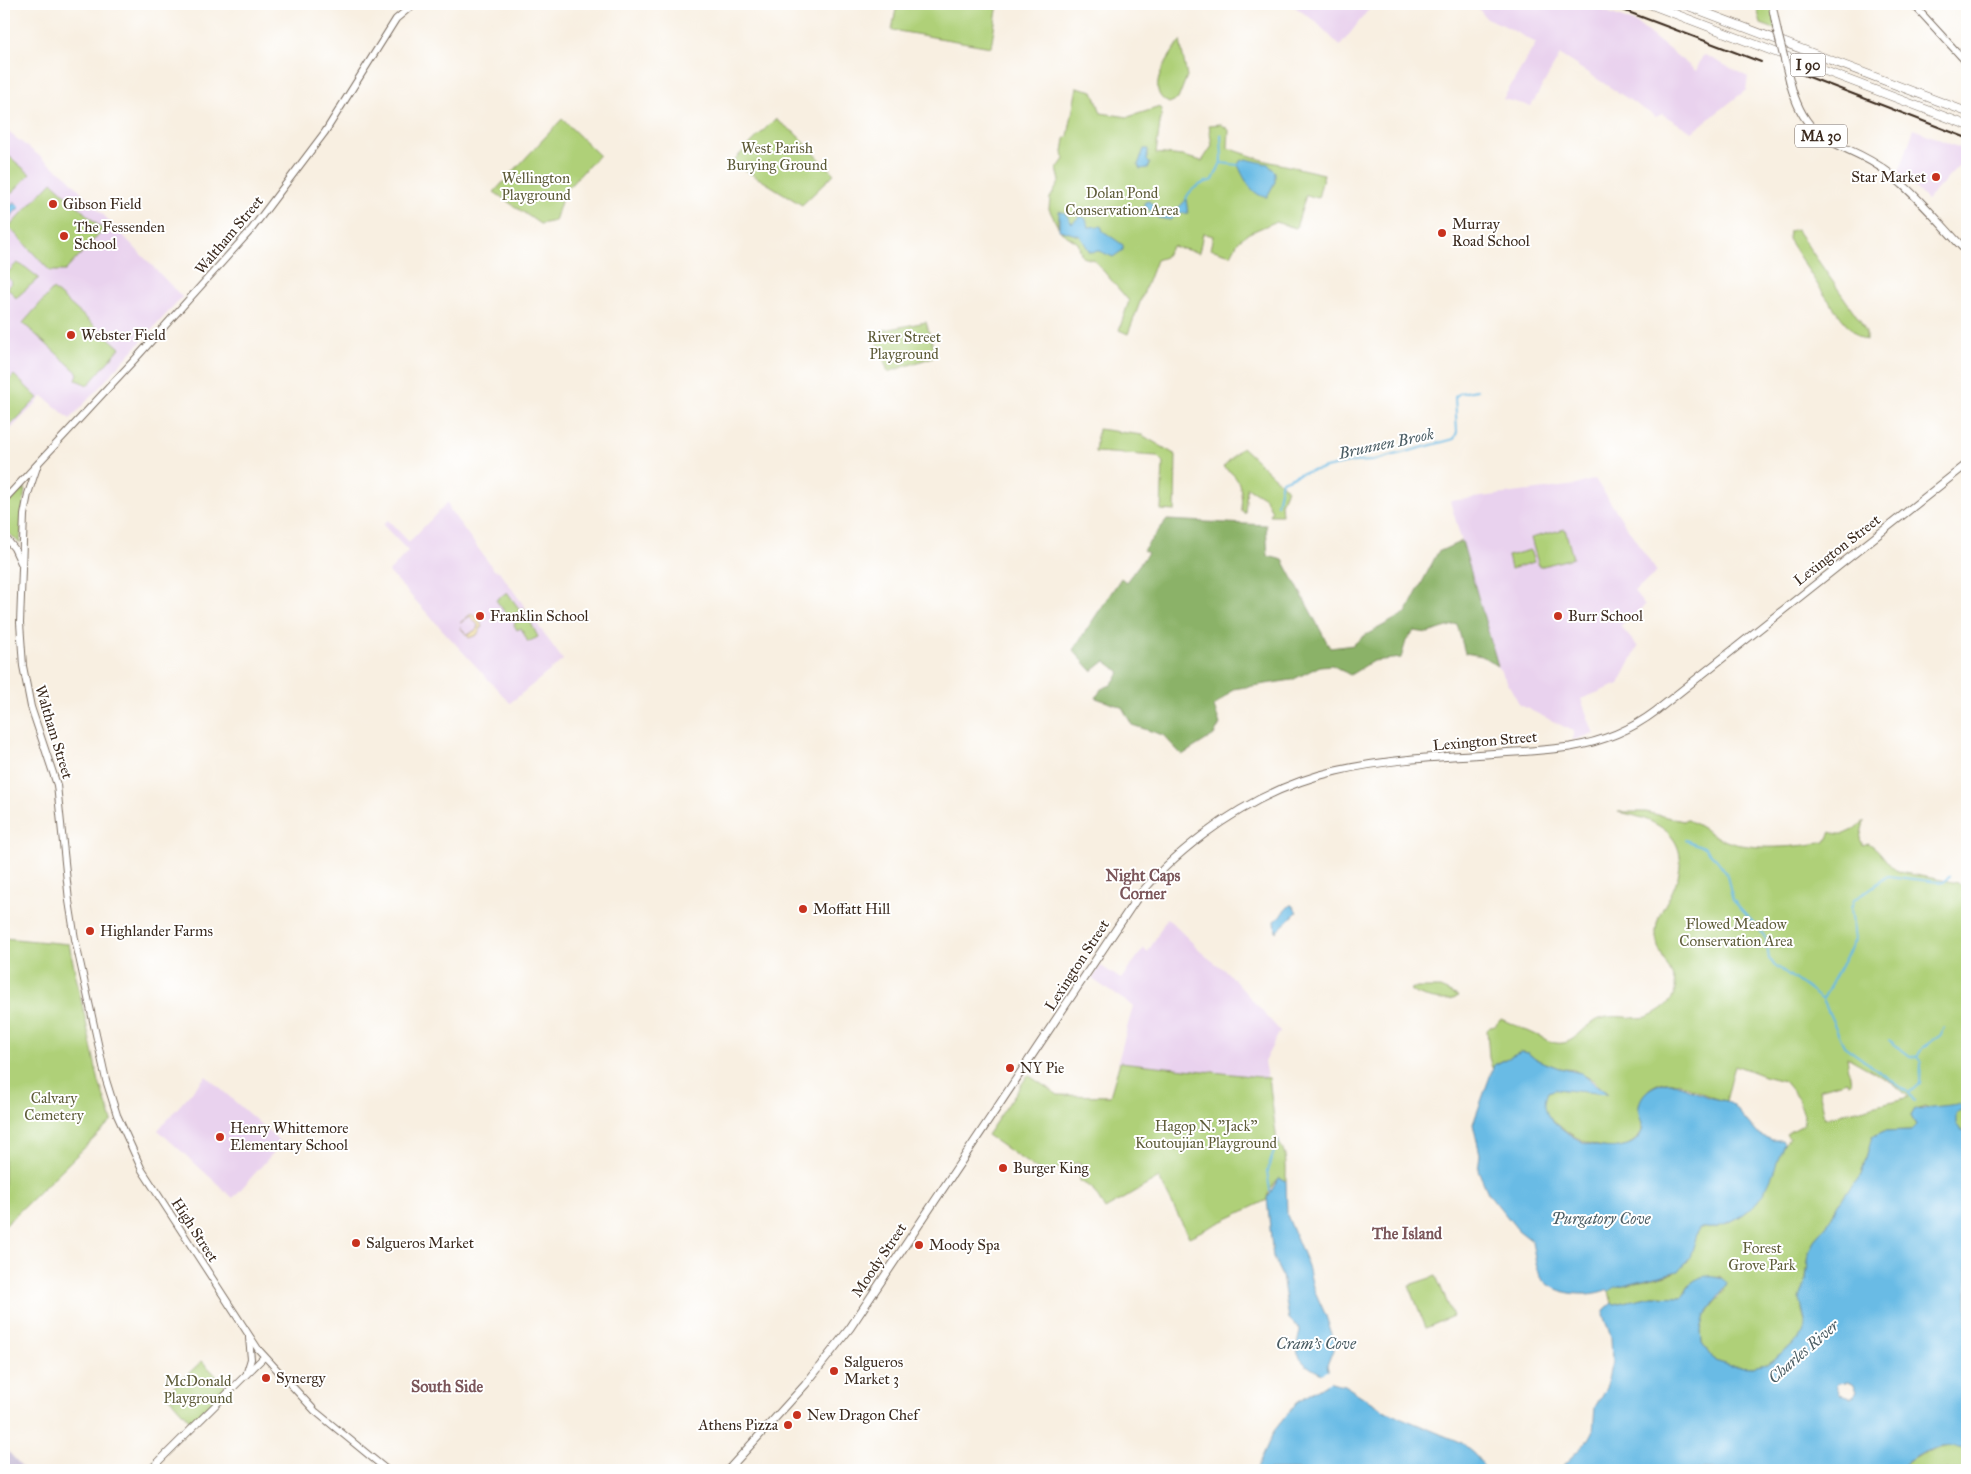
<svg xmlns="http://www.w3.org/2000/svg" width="1971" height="1474" viewBox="0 0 1971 1474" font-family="'IM FELL Great Primer',serif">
<rect width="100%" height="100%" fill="#fff"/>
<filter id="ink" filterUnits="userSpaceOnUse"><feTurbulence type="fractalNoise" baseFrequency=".02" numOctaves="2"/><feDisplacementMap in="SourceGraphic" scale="10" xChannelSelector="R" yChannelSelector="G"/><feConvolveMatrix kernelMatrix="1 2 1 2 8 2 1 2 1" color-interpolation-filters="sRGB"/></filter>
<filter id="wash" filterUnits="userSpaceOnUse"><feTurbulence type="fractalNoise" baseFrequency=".0096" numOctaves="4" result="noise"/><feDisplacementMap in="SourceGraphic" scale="20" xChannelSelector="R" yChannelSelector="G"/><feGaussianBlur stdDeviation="1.12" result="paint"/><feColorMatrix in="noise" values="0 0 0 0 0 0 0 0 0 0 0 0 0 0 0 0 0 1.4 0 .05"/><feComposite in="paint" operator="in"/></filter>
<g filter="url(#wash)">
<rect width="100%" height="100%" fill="#f8efe1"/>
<!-- built -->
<g fill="#e9d2ee">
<polygon points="1291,4 1373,4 1340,46 1316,22"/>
<polygon points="1475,4 1586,4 1636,23 1696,71 1702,57 1705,55 1748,77 1746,90 1692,132 1662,114 1656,117 1560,55 1531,106 1503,99 1536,43 1503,25 1486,18"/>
<polygon points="4,129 66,176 182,297 70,419 43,396 4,436"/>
<polygon points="1914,129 1967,151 1967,164 1960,165 1927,200 1899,172"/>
<polygon points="1595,479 1657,572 1634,591 1645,605 1620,626 1638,647 1619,684 1581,699 1594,734 1573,740 1573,731 1520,705 1498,666 1450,501 1576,485"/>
<polygon points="448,502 450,510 494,570 499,571 563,660 510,703 389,572 408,551 383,525 388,520 409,542"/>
<polygon points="1167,918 1207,957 1227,972 1280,1031 1264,1062 1267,1078 1118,1062 1133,1006 1092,979 1101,966 1121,979 1144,948 1148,952"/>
<polygon points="206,1076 282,1143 233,1198 158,1130"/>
</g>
<!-- industrial -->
<polygon fill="#c9bfd7" points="4,1447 25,1470 4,1470"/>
<!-- green -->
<g fill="#afd078" stroke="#757d4b" fill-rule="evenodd">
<polygon points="897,4 998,4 991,47 892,30"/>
<polygon points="1756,4 1772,4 1777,30 1761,24"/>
<path d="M1180 41 1187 76 1178 99 1169 103C1142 91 1170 56 1180 41Z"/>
<polygon points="1077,87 1093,91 1101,113 1128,117 1160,107 1162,109 1156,153 1182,156 1202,161 1212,146 1209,125 1221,124 1229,130 1228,148 1266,161 1324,174 1318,198 1306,195 1296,228 1275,222 1249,233 1239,240 1231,255 1210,249 1213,236 1203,233 1199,253 1172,246 1165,257 1156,260 1128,334 1119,330 1129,301 1094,260 1082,257 1078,243 1061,232 1064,214 1058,218 1058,227 1049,209 1050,198 1060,181 1057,169 1064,159 1063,152 1065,139 1068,136"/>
<polygon points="562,119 599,155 564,192 555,221 540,224 494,192"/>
<polygon points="775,119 795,133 834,174 802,205 732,162"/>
<polygon points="4,152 30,174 6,199 4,198"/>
<polygon points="52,182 103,230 65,271 50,271 9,227"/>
<path d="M1796 229 1861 322 1866 332V340C1848 337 1800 257 1788 239L1789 231Z"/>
<polygon points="17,263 25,267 39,278 16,298 7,287 12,282 5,275"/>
<polygon points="53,289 120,348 88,385 76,380 78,373 23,323"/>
<polygon points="926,322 936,356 888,372 874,332"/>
<polygon points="14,375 38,398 4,432 4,385"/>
<polygon points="1098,429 1142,435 1176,455 1175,511 1161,510 1163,462 1157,456 1095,452"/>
<path d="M1242 447 1287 489 1281 503 1282 515H1270L1272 511 1265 498 1247 487 1245 514 1242 511C1241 492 1243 478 1223 467Z"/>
<polygon points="25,487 20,543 19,543 4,528 4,507"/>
<polygon points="1565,529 1573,558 1539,567 1531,538"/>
<polygon points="1530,550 1534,562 1511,569 1508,556"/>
<polygon points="507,592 520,610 509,618 496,600"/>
<polygon points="523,607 538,637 528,642 521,628 517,630 514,625"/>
<path d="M1618 812H1646L1683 821 1686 819C1700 825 1711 835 1726 841 1753 851 1798 847 1826 842L1831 832C1844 838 1855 830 1864 821L1860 839 1863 845 1868 843C1882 850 1886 865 1899 872L1958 883 1967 891V1136L1925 1106 1915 1109 1911 1116 1916 1125 1911 1130 1884 1131 1872 1137 1861 1175 1838 1204 1827 1225 1814 1240 1809 1253 1802 1310 1806 1325 1801 1338 1767 1364 1752 1367 1731 1366 1715 1361 1702 1343 1701 1330 1705 1315 1725 1291 1721 1277 1718 1276 1695 1280 1688 1286 1683 1297 1652 1296 1615 1304 1612 1303 1609 1292 1615 1287 1675 1273 1688 1261 1699 1228C1704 1227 1710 1229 1715 1228 1751 1215 1761 1202 1774 1167 1777 1158 1781 1145 1789 1139L1786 1134 1803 1125 1804 1115 1798 1098 1784 1081 1764 1076 1735 1065 1726 1101C1707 1098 1690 1085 1672 1082 1660 1080 1644 1089 1641 1101 1639 1112 1642 1120 1642 1131 1625 1162 1582 1144 1561 1127 1554 1122 1545 1116 1544 1107 1544 1102 1546 1096 1548 1092L1555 1089 1608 1094 1593 1080 1574 1070 1559 1068 1535 1059 1528 1053 1521 1052C1512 1058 1498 1060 1492 1068L1489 1058 1487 1030 1490 1027 1495 1026 1501 1019 1552 1042C1574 1049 1582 1025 1600 1019 1615 1013 1631 1020 1647 1017 1706 989 1654 967 1656 931 1657 913 1669 901 1675 885 1694 838 1658 819 1618 812ZM1847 1057 1893 1083 1909 1097 1825 1118 1819 1089 1847 1081 1848 1084 1851 1083Z"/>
<polygon points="4,938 69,944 99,1082 112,1121 4,1226"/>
<path d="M1413 988H1440L1458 996C1451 1005 1418 997 1410 990Z"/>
<path d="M1120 1062 1269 1078 1277 1142C1288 1149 1286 1169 1286 1181L1279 1178C1273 1184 1267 1192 1267 1200L1189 1237 1159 1178 1105 1209 1092 1188 1080 1181V1162L1042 1173 987 1135 1028 1075 1058 1095 1110 1096Z"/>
<polygon points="1436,1276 1453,1316 1426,1328 1409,1285"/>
<polygon points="202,1361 228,1388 191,1422 166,1394"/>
<path d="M1955 1445 1967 1449V1470H1899C1915 1454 1934 1448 1955 1445Z"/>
</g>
<!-- forest -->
<polygon fill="#8bb268" stroke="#636e43" points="1167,520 1266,525 1268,556 1283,560 1330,648 1353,645 1364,636 1406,613 1438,552 1462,541 1498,666 1482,656 1465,653 1457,624 1428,633 1414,631 1406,641 1401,658 1373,661 1350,675 1332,665 1320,666 1292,680 1233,689 1214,707 1220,724 1214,735 1182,755 1163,735 1132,725 1122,707 1096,698 1101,689 1111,685 1120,672 1105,661 1092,671 1073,650 1121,578 1126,582 1148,553 1143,550"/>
<!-- sand -->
<polygon fill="#eeda9e" stroke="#94825e" points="471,614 479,619 482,627 477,635 469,638 460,627 468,635 477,629 478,625 470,616 460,623"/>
<!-- water -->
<g fill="#69bbe5" stroke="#527282" fill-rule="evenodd">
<polygon points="1144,149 1148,149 1147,160 1150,164 1148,168 1140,169 1138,165"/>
<path d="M1246 159 1268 164 1275 172V182L1267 197C1252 197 1243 176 1238 165L1240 161Z"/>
<path d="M1186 199 1188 213 1178 214 1170 220 1158 218 1145 206V202L1149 201C1160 215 1176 215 1186 199Z"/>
<polygon points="15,202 20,207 10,217 4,211"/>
<polygon points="1059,211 1065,213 1072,223 1081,216 1086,219 1088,227 1101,226 1103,231 1123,245 1123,250 1113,257 1099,251 1090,252 1080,236 1059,230"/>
<polygon points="1290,905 1292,905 1297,912 1276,932 1275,921"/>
<path d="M1521 1052 1528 1053 1535 1059 1559 1068 1581 1073 1608 1094 1555 1089 1548 1092C1543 1104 1544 1113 1554 1122 1563 1130 1572 1137 1583 1142 1599 1149 1635 1153 1642 1131 1644 1126 1641 1122 1640 1117 1634 1096 1652 1083 1671 1082L1708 1097 1726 1101 1733 1105 1758 1134 1772 1140H1782L1784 1143C1768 1187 1763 1212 1714 1228 1709 1229 1704 1227 1699 1228L1690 1257 1679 1271 1615 1287 1609 1292 1606 1290C1588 1297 1557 1296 1543 1279 1536 1271 1534 1252 1532 1241L1518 1230 1488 1193 1478 1170 1480 1154 1473 1124 1494 1065Z"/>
<path d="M1959 1104 1964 1109 1956 1113V1124L1961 1130 1967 1132V1449C1944 1441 1915 1452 1899 1470H1558L1588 1441 1593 1432 1595 1407 1606 1388 1612 1362 1611 1337 1603 1315 1605 1309 1612 1303 1615 1304 1652 1296 1682 1297C1686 1294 1685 1290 1688 1287 1696 1275 1717 1271 1727 1283L1726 1287 1705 1315 1701 1330 1702 1343 1715 1361 1731 1366 1752 1367 1767 1364 1801 1338 1806 1325 1800 1299 1806 1280 1809 1253 1814 1240 1827 1225 1838 1204 1861 1175 1872 1137 1884 1131 1911 1130 1916 1125 1911 1116 1915 1109ZM1848 1382 1853 1384 1857 1391 1855 1395 1850 1398 1840 1395 1836 1386 1838 1383Z"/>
<path d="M1279 1178 1286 1181 1287 1215 1308 1266 1313 1287 1326 1316 1334 1340 1335 1345 1327 1365 1331 1382 1344 1385 1385 1411 1462 1443 1474 1453 1486 1470H1256L1274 1431 1297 1402 1326 1384 1322 1374C1312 1369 1299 1363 1297 1350 1296 1343 1300 1336 1300 1329L1289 1319 1282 1276 1273 1258 1267 1198Z"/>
</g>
<!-- pier -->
<polygon fill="#f8efe1" points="1330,1370 1333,1379 1335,1379 1322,1385 1319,1375"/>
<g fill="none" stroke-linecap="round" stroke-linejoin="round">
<!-- stream -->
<g stroke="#69bbe5" stroke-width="2">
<polyline points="1221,163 1238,165"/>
<path d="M1186 199C1189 189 1203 182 1213 180L1222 160 1221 134"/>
<polyline points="1277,505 1282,481 1302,473 1353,462 1372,461 1454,439 1457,432 1455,397 1460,393 1477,390"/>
<polyline points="1685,840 1704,847 1717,860 1726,872 1733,900 1760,930 1766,939 1769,959 1775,965 1823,1000 1844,1046 1909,1093 1914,1101"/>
<polyline points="1823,999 1855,940 1851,908 1854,900 1888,876 1938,882 1944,882 1949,876"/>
<polyline points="1889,1040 1910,1056 1917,1057"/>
<polyline points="1909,1093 1920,1083 1921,1062 1917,1057 1923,1047 1941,1035 1943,1028"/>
<polyline points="1270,1190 1267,1171 1278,1141"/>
</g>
</g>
</g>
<g filter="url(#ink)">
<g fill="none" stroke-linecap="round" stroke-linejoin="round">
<defs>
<g id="secondary">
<polyline points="1913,4 1967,63"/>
<polyline points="38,464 28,494 24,515 20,623 23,666 31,707 57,785 69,901 75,939 106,1080 117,1115 142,1170 258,1349 315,1411 387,1470"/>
<polyline points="4,500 137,357 251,230 325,132 396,19 414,4"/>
<polyline points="4,536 14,548 21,563"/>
<polyline points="247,1372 251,1359 249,1338"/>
<polyline points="150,1470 264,1357"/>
</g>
<g id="primary">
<polyline points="1772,4 1777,30"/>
<path d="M1790 82C1808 152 1843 137 1889 173 1918 196 1942 226 1967 252"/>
<path d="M728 1470 805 1385 850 1328 1135 901C1154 876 1179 853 1203 835 1243 805 1288 782 1336 771 1412 753 1493 757 1570 747 1601 742 1631 730 1656 711L1967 464"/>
</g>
<g id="highway">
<polyline points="1649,4 1967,125"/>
<polyline points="1683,4 1967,112"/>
</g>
</defs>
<!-- secondary casing -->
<use href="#secondary" stroke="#7d6f62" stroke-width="8"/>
<!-- primary casing -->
<use href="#primary" stroke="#7d6f62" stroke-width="9"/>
<!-- highway casing -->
<use href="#highway" stroke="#7d6f62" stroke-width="9"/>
<!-- secondary -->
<use href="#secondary" stroke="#fff" stroke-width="6"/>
<!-- primary -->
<use href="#primary" stroke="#fff" stroke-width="7"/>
<!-- highway -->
<use href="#highway" stroke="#fff" stroke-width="8"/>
<!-- rail -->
<g stroke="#3b2a1e" stroke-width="2">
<polyline points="1607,4 1761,62"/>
<polyline points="1796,72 1967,138"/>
</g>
<defs>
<polyline id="primary-bridge" points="1777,30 1790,82"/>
</defs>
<!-- primary-bridge casing -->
<use href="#primary-bridge" stroke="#7d6f62" stroke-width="9" stroke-linecap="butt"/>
<!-- primary-bridge -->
<use href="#primary-bridge" stroke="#fff" stroke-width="7"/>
</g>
</g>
<!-- markers -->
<g fill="#c8321e" stroke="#fff" stroke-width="2">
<circle cx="1936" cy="177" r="5"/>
<circle cx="53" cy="204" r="5"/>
<circle cx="1442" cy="233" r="5"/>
<circle cx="64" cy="236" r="5"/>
<circle cx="71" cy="335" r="5"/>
<circle cx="480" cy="616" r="5"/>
<circle cx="1558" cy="616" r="5"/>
<circle cx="803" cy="909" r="5"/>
<circle cx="90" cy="931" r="5"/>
<circle cx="1010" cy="1068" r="5"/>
<circle cx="220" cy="1137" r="5"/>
<circle cx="1003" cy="1168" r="5"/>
<circle cx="356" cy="1243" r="5"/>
<circle cx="919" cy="1245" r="5"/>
<circle cx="834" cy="1371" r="5"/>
<circle cx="266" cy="1378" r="5"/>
<circle cx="797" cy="1415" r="5"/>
<circle cx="788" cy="1425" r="5"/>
</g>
<g text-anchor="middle" stroke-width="4" stroke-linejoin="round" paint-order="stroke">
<!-- shield labels -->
<g fill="#fff" stroke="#766a62" stroke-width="1">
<rect x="1790.5" y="53.5" width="35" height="23" rx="4"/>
<rect x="1795" y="124.5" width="52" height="23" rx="4"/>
</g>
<g font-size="14" font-weight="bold" fill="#3b2a1e">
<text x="1808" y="70">I 90</text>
<text x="1821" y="141">MA 30</text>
</g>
<!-- park labels -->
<g font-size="15" fill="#5e5c39" stroke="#fff">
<text x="777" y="153">West Parish<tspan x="777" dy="17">Burying Ground</tspan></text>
<text x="536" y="183">Wellington<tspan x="536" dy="17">Playground</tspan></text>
<text x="1122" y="198">Dolan Pond<tspan x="1122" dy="17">Conservation Area</tspan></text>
<text x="904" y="342">River Street<tspan x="904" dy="17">Playground</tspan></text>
<text x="1736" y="929">Flowed Meadow<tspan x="1736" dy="17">Conservation Area</tspan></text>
<text x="54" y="1103">Calvary<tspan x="54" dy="17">Cemetery</tspan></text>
<text x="1206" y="1131">Hagop N. "Jack"<tspan x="1206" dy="17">Koutoujian Playground</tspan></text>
<text x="1762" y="1253">Forest<tspan x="1762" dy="17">Grove Park</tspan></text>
<text x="198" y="1386">McDonald<tspan x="198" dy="17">Playground</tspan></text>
</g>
<!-- poi labels -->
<g font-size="15" fill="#3b2a1e" stroke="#fff" text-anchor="start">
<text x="1926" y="182" text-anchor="end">Star Market</text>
<text x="63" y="209">Gibson Field</text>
<text x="1452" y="229">Murray<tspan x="1452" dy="17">Road School</tspan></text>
<text x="74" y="232">The Fessenden<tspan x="74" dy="17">School</tspan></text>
<text x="81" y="340">Webster Field</text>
<text x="490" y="621">Franklin School</text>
<text x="1568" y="621">Burr School</text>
<text x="813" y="914">Moffatt Hill</text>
<text x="100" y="936">Highlander Farms</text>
<text x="1020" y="1073">NY Pie</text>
<text x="230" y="1133">Henry Whittemore<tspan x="230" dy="17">Elementary School</tspan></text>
<text x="1013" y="1173">Burger King</text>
<text x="366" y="1248">Salgueros Market</text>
<text x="929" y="1250">Moody Spa</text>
<text x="844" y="1367">Salgueros<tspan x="844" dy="17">Market 3</tspan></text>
<text x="276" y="1383">Synergy</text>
<text x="807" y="1420">New Dragon Chef</text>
<text x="778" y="1430" text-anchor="end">Athens Pizza</text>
</g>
<!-- street labels -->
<g font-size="15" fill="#3b2a1e" stroke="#fff">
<text transform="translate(229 235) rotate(-50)" y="5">Waltham Street</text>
<text transform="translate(1837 550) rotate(-38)" y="5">Lexington Street</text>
<text transform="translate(54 732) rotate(73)" y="5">Waltham Street</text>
<text transform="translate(1485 741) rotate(-5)" y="5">Lexington Street</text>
<text transform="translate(1077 965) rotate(-57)" y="5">Lexington Street</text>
<text transform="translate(195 1230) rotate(57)" y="5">High Street</text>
<text transform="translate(879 1260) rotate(-56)" y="5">Moody Street</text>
</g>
<!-- water labels -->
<g font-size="16" font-style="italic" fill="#4b5d64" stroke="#fff">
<text transform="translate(1386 443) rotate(-12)" y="6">Brunnen Brook</text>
<text x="1601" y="1224">Purgatory Cove</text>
<text x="1316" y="1349">Cram's Cove</text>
<text transform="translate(1803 1351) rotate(-41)" y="6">Charles River</text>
</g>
<!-- neighbourhood labels -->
<g font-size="16" font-weight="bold" fill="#7b565a" stroke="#fff">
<text x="1143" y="881">Night Caps<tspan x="1143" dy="18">Corner</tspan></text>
<text x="1407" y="1239">The Island</text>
<text x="447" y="1392">South Side</text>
</g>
</g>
<!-- margin -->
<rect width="1971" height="1474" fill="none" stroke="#fff" stroke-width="20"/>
</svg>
